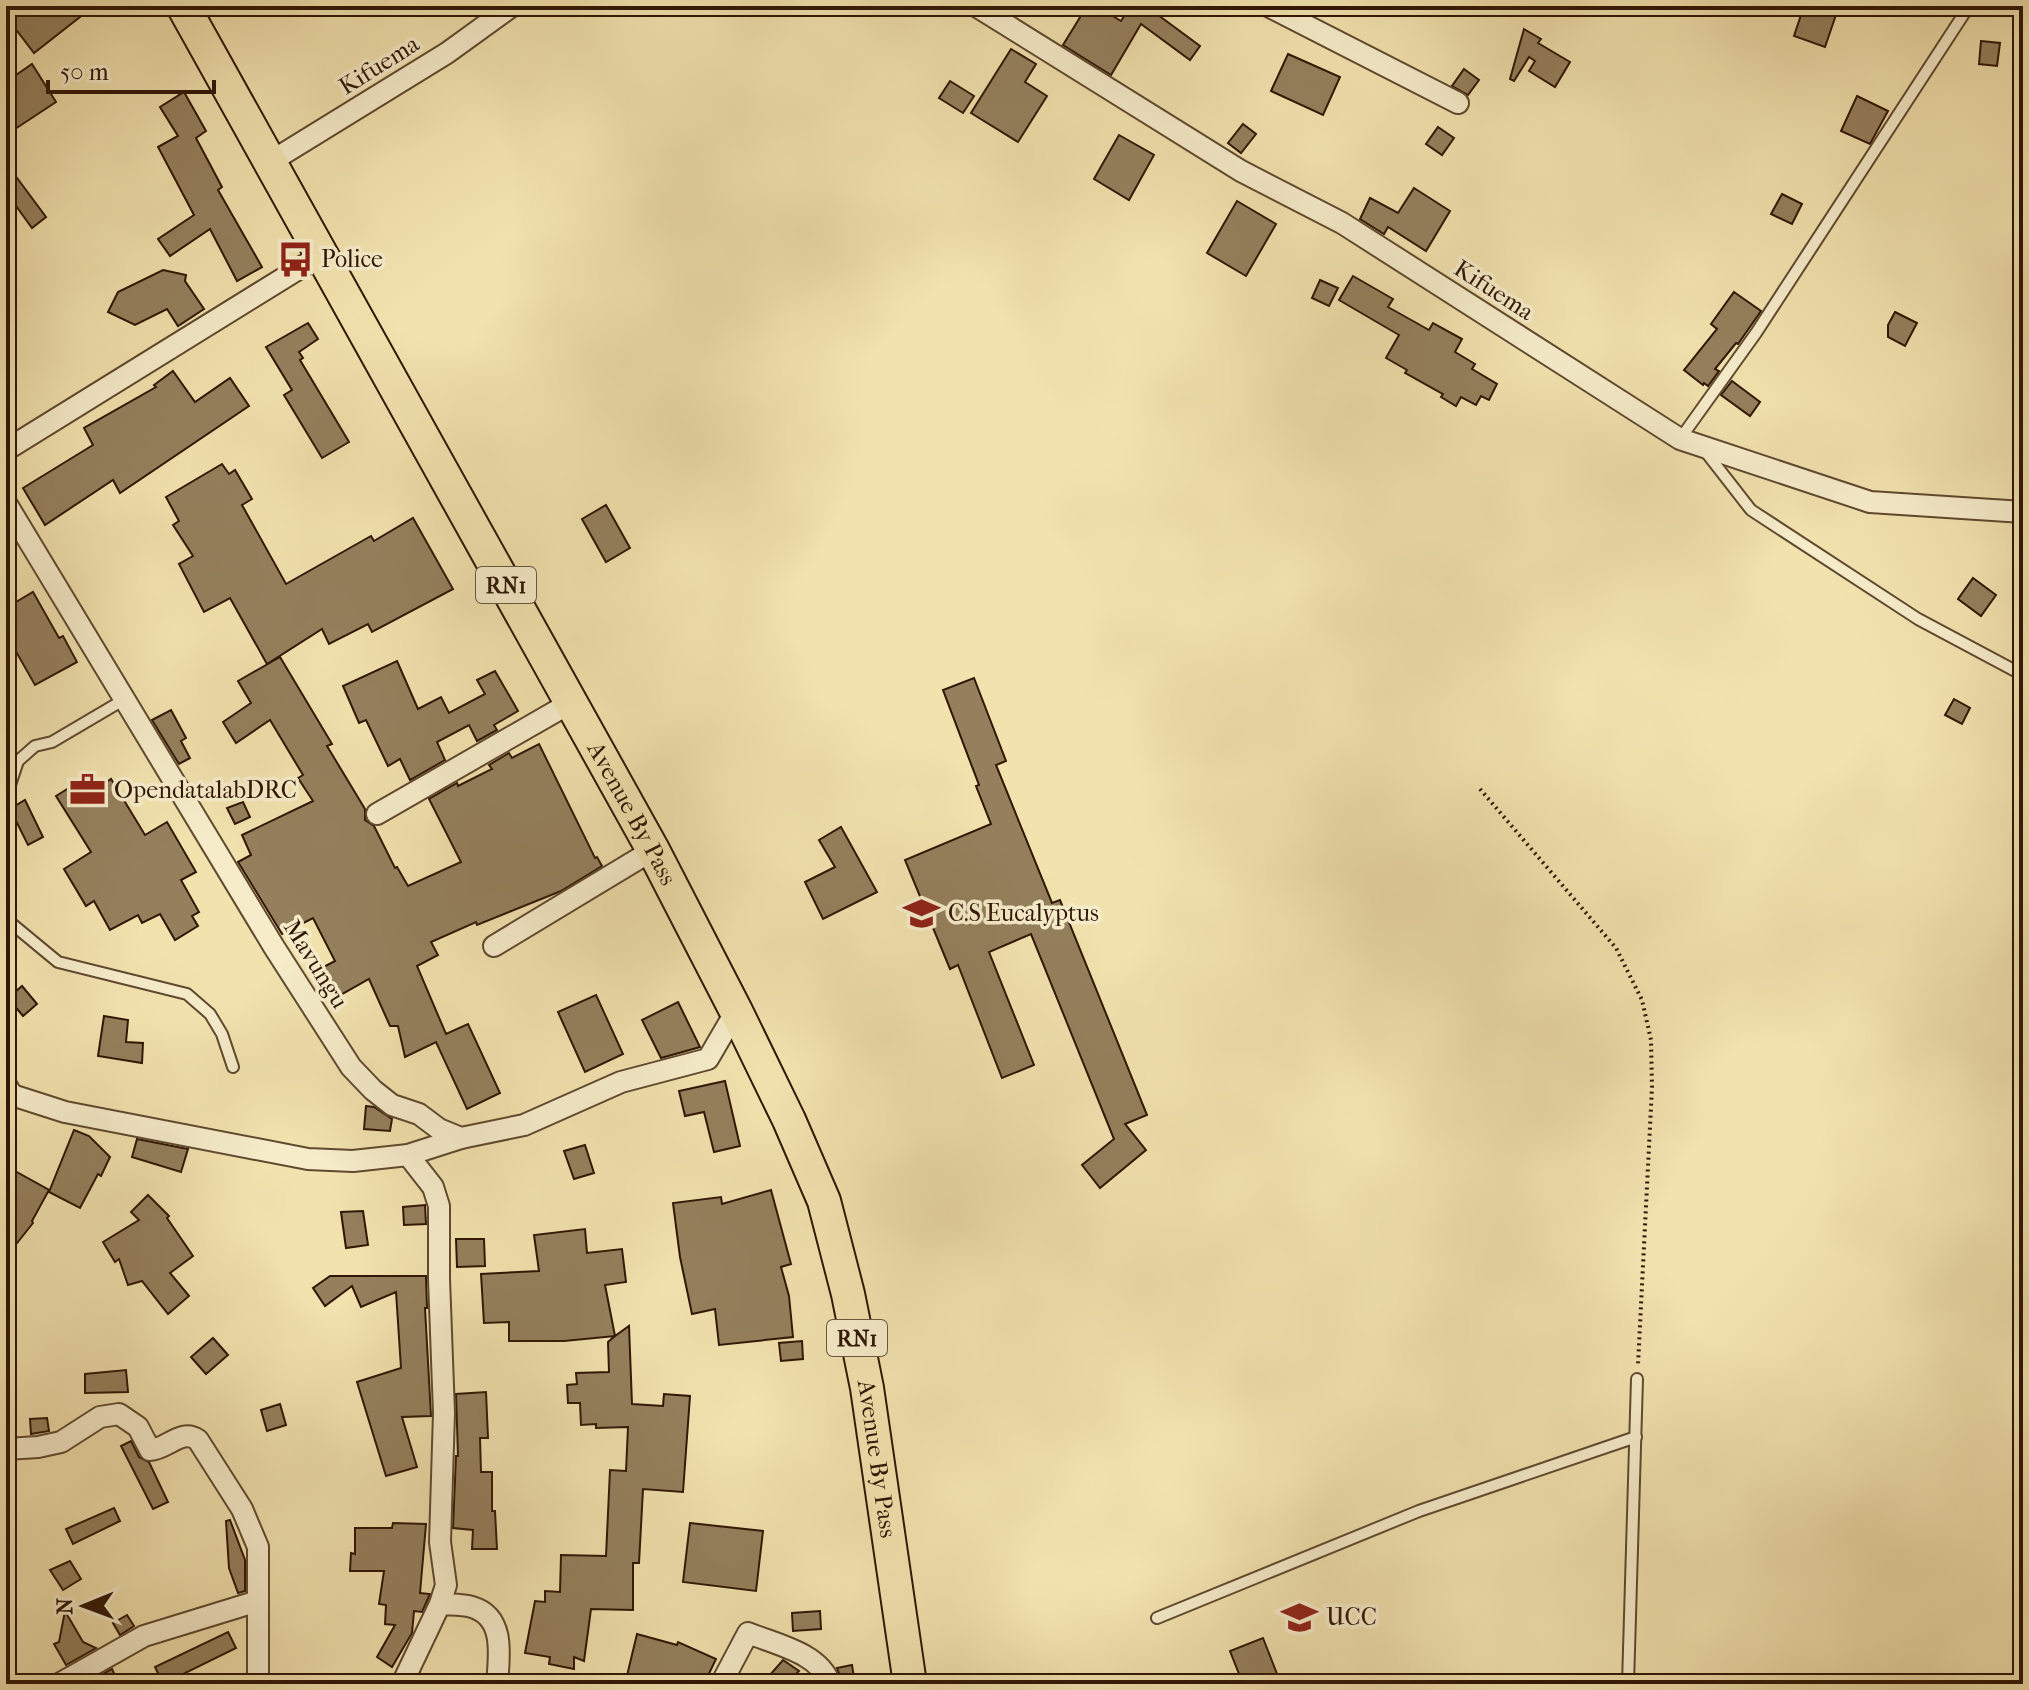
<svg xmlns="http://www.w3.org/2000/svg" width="2029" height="1690" viewBox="0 0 2029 1690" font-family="'IM FELL French Canon',serif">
<rect width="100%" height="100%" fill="#f1e2ae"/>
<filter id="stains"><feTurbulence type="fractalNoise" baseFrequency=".0025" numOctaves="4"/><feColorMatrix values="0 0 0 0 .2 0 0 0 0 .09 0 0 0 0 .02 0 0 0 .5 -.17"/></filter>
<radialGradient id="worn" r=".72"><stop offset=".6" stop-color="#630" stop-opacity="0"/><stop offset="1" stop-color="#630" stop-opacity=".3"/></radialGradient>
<!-- building -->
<g fill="#94805d" stroke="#2f1605" stroke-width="2">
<polygon points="25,6 94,6 34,53 8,19"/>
<polygon points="1087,6 1096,6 1121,21 1126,13 1116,6 1152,6 1150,9 1200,46 1190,60 1141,24 1111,75 1063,45"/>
<polygon points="1804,6 1839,6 1825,47 1794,36"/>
<polygon points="1524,29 1541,39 1538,43 1570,62 1555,87 1529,71 1535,61 1529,57 1514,81 1510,79"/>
<polygon points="1981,41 2000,43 1997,66 1979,64"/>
<polygon points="1011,49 1036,64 1025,82 1047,96 1018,142 971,113"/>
<polygon points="1288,54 1340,77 1323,115 1271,91"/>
<polygon points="32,64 56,102 6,135 6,82"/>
<polygon points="1464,69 1479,80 1468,95 1452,86"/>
<polygon points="950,81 974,96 963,113 939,98"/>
<polygon points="184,92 206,131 196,138 222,187 218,190 262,267 237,281 210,229 170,256 158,239 194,215 158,147 178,136 160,107"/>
<polygon points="1857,96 1888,111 1870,144 1841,131"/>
<polygon points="1243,124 1256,134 1241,153 1228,143"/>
<polygon points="1438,127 1454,138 1442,155 1426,144"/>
<polygon points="1119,135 1154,155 1129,200 1094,179"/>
<polygon points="6,163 46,217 32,228 6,192"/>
<polygon points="1414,188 1450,211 1426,251 1388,227 1384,234 1360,219 1370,198 1398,213"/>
<polygon points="1782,194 1802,204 1792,224 1771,214"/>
<polygon points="1237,201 1276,224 1246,276 1207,253"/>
<polygon points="163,270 186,275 185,281 204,309 178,326 167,309 135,325 108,312 118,292"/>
<polygon points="1353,276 1393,299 1388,307 1429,330 1433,323 1462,339 1455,352 1475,364 1472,369 1497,384 1489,400 1481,396 1476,405 1461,397 1456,406 1441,397 1443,394 1405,373 1407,370 1386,358 1399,335 1339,300"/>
<polygon points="1320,280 1338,288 1329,306 1312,298"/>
<polygon points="1734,292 1761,311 1738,344 1736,343 1715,369 1719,371 1708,386 1704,383 1703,385 1684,370 1717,329 1711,324"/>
<polygon points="1895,312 1917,323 1905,346 1888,337 1888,325"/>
<polygon points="308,323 318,339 299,352 303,358 300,360 349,442 322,458 284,395 292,390 266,347"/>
<polygon points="173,371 195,402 230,378 249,406 120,493 113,480 45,525 23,488 93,445 84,428 156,387 154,385"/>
<polygon points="1732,381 1760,402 1750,416 1721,395"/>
<polygon points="222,464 229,474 235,470 252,499 242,505 286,584 371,536 374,541 413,518 453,589 372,632 368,624 329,644 322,629 267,664 230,598 204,612 179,564 193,556 173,525 179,521 166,497"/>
<polygon points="606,505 630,548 606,562 582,519"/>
<polygon points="1973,578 1996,595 1981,616 1958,599"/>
<polygon points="33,592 59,638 63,636 77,662 35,685 6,634 6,608"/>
<polygon points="280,657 332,744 327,746 365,809 365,820 374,826 395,868 397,867 408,886 461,862 429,799 457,783 458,786 492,769 489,765 509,753 512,758 539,744 595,858 597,857 602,866 561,891 477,925 476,922 431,942 438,955 417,966 446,1034 468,1024 500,1093 467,1109 436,1042 405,1057 398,1026 390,1026 369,979 335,998 320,969 335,961 313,918 282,934 238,862 251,855 242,835 313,801 298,778 303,775 270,720 236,743 223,722 251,703 238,681"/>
<polygon points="397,661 418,709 441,697 449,713 485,694 477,680 495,671 518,711 494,725 497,730 477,741 469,725 437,742 445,760 410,780 400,759 388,766 366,720 359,723 343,686"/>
<polygon points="974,678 1006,761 996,765 1052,903 1060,900 1147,1115 1125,1124 1146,1150 1100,1188 1082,1165 1114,1139 1031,934 989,952 1034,1065 1002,1078 958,965 950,969 905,860 991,824 976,786 979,785 943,690"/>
<polygon points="1954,699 1970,708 1962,724 1945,715"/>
<polygon points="171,710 186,738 181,741 190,758 179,764 152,720"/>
<polygon points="90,775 97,788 111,779 145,835 167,822 196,872 181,880 199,912 192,916 198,926 175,940 160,914 142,923 138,915 110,930 94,901 86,906 64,869 91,852 56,796"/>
<polygon points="25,800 43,837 28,845 10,809"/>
<polygon points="243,802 250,817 235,824 227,808"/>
<polygon points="841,827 877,892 823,919 805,882 835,867 819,840"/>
<polygon points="22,986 37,1004 23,1016 8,998"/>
<polygon points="596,995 623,1054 585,1072 558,1012"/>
<polygon points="678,1002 700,1047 661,1058 642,1020"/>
<polygon points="104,1016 128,1020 126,1042 143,1043 142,1063 98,1056"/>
<polygon points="725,1081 740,1146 714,1152 704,1112 685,1116 679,1091"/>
<polygon points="366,1106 374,1107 392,1119 390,1131 364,1129"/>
<polygon points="74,1130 89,1136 110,1157 101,1176 98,1174 80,1208 49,1192"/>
<polygon points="137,1139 188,1149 181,1172 132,1157"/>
<polygon points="585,1145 594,1173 574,1179 564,1151"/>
<polygon points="6,1166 49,1190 32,1221 33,1223 6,1257"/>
<polygon points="771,1190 791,1264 781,1267 789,1296 793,1337 719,1345 715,1309 692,1314 680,1257 673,1203 721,1197 722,1204"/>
<polygon points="148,1195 169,1216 167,1218 193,1256 170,1273 189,1296 168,1314 142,1281 128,1285 119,1259 115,1262 103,1242 139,1220 131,1212"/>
<polygon points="425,1205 426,1224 404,1225 403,1207"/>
<polygon points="363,1211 368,1245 346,1248 341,1212"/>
<polygon points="585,1229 587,1253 622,1249 626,1282 605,1285 615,1336 629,1326 632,1404 663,1406 664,1394 690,1396 683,1492 643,1489 639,1563 633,1563 633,1610 591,1609 584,1661 574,1657 574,1669 549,1664 550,1657 525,1653 535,1601 545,1602 545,1591 560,1592 561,1555 606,1556 610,1470 626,1471 628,1427 596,1428 596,1424 581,1425 580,1403 568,1403 567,1385 577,1384 576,1373 609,1372 608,1342 615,1336 564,1341 509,1341 509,1322 484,1323 481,1274 539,1271 534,1235"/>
<polygon points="456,1239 484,1239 485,1266 457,1267"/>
<polygon points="330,1276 426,1276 427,1308 425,1308 431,1416 402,1417 417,1467 386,1476 357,1382 401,1368 396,1292 361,1307 352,1286 325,1306 313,1288"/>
<polygon points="213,1338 228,1355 206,1374 191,1357"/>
<polygon points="802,1341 803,1359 781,1361 779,1343"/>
<polygon points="126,1370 128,1392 85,1393 85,1374"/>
<polygon points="486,1392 488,1438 480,1438 481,1472 492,1472 492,1511 495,1511 497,1549 472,1549 473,1530 453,1528 456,1456 458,1456 456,1394"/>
<polygon points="280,1404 286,1425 267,1431 261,1410"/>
<polygon points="47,1418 49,1431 31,1434 30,1419"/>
<polygon points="131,1441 139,1457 149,1462 168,1502 153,1509 121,1446"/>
<polygon points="114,1508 120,1521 73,1544 66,1529"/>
<polygon points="230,1520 245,1560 245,1591 238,1593 229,1568 226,1521"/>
<polygon points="393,1523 426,1524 420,1593 430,1594 422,1612 414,1611 412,1633 392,1667 377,1657 395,1625 385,1624 386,1605 379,1604 384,1571 350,1571 351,1553 355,1554 355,1528 392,1528"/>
<polygon points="690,1523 763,1531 756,1591 683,1582"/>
<polygon points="70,1561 81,1579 63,1590 50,1570"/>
<polygon points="65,1611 83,1642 96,1648 66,1665 54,1644 59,1642"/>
<polygon points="820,1611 821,1629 793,1631 792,1613"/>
<polygon points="127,1615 134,1626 120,1635 113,1623"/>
<polygon points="228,1632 236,1648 163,1684 155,1667"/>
<polygon points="637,1634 677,1645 678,1642 716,1659 704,1684 625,1684"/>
<polygon points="1263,1638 1281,1684 1243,1684 1230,1651"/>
<polygon points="783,1660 799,1671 787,1684 762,1684"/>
<polygon points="852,1665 855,1684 843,1684 837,1668"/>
<polygon points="112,1669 119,1684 85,1684"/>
</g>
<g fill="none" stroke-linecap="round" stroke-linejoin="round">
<defs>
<g id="service">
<polyline points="1680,439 1756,333 1969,6"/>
<polyline points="1705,451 1751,510 1918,619 2023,675"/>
<polyline points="6,797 18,761 35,746 52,742 125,699"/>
<polyline points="6,919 58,962 187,994 210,1014 222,1034 233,1067"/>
<polyline points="1157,1618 1419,1511 1636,1437"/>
<polyline points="1628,1684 1637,1379"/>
</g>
<g id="minor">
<polyline points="976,6 1241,171 1342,223 1680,439 1870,502 2023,512"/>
<polyline points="1268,6 1458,103"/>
<polyline points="270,162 447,53 512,6"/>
<polyline points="6,450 321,255"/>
<polyline points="6,503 274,947 351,1067 373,1090 392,1105 419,1114 439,1129 461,1138 524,1125 621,1082 708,1059 736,1011"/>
<polyline points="377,814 572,702"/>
<polyline points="494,946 653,850"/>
<polyline points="6,1085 12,1095 65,1112 308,1159 353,1161 408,1155 461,1138"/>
<path d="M6 1449 38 1447 61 1442 100 1417 119 1414 138 1427 150 1450C168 1449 181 1428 198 1440L242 1509 258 1547V1684"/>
<path d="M440 1604C450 1605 462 1604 472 1607 506 1617 499 1657 497 1684"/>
<polyline points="59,1684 144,1636 258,1601"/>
<polyline points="402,1684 440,1604 446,1585 440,1542 444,1413 439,1279 439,1206 433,1187 408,1155"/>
<path d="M721 1684 748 1633C775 1644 820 1653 830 1684"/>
</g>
<g id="trunk">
<path id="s1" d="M183 6 653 850 736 1011 789 1120 824 1201 848 1294 867 1388 910 1684"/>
</g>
</defs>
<!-- service casing -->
<use href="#service" stroke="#60492f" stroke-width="14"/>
<!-- minor casing -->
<use href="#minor" stroke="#60492f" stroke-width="24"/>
<!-- trunk casing -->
<use href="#trunk" stroke="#2f1605" stroke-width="36"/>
<!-- path -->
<polyline stroke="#2f1605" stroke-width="4" stroke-dasharray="2 4" stroke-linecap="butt" points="1480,789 1616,948 1642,1000 1651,1040 1652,1087 1638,1365"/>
<!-- service -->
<use href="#service" stroke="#f6ecca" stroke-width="10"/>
<!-- minor -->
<use href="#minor" stroke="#f6ecca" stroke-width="20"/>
<!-- trunk -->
<use href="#trunk" stroke="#f1e2ae" stroke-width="32"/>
</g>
<!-- icons -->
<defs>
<symbol id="bus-bare" viewBox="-9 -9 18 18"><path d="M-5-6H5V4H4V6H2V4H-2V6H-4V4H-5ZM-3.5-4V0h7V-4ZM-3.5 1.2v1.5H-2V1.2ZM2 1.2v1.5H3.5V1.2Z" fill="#8f2418" stroke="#f6ecca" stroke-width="2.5" paint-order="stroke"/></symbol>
<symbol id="office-bare" viewBox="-9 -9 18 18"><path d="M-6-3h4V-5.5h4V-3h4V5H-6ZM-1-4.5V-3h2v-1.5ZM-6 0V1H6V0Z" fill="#8f2418" stroke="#f6ecca" stroke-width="2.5" paint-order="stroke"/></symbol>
<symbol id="school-bare" viewBox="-9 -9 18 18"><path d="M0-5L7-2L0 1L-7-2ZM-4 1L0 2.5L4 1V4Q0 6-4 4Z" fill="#8f2418" stroke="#f6ecca" stroke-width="2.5" paint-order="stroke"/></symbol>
<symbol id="university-bare" viewBox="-9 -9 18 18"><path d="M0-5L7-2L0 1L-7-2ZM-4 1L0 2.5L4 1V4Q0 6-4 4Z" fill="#8f2418" stroke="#f6ecca" stroke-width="2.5" paint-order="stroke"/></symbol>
</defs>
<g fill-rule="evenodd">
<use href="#bus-bare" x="270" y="234" width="51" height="51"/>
<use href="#office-bare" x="62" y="764" width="51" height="51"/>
<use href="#school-bare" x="896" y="888" width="51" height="51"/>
<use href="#university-bare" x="1274" y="1592" width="51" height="51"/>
</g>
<g text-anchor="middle" stroke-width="7" stroke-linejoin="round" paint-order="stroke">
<!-- shield labels -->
<g fill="#f6ecca" stroke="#6b5640" stroke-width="2">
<rect x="476" y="567" width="60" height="36" rx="6"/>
<rect x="827" y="1320" width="60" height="36" rx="6"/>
</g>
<g font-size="22" font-weight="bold" fill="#2f1605">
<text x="506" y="593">RN1</text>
<text x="857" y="1346">RN1</text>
</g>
<!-- street labels -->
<g font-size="24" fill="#2f1605" stroke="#f6ecca">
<text transform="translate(379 65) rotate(-32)" y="8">Kifuema</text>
<text transform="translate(1494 290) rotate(33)" y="8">Kifuema</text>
<text dy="8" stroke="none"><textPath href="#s1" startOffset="924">Avenue By Pass</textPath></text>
<text transform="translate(316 964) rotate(58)" y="8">Mavungu</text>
<text dy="8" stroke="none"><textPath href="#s1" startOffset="1620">Avenue By Pass</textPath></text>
</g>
<!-- poi labels -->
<g font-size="24" fill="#2f1605" stroke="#f6ecca" text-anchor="start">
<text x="321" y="267">Police</text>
<text x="114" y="798">OpendatalabDRC</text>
<text x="948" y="921">C.S Eucalyptus</text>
<text x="1326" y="1625">UCC</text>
</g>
</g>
<!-- margin -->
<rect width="2029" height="1690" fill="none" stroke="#f1e2ae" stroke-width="32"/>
<rect x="8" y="8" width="2013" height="1674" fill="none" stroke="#2f1605" stroke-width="4"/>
<rect x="16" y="16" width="1997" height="1658" fill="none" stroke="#2f1605" stroke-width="2"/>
<!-- north arrow -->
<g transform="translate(84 1606) rotate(269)" stroke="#f6ecca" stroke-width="6" paint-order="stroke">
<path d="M0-6L14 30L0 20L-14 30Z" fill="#2f1605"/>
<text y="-12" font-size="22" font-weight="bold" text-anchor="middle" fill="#2f1605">N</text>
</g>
<!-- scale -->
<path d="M48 80v12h166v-12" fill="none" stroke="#2f1605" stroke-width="4"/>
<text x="60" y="80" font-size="24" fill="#2f1605" stroke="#f6ecca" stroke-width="6" paint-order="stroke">50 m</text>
<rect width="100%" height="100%" filter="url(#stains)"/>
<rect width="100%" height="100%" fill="url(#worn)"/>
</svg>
